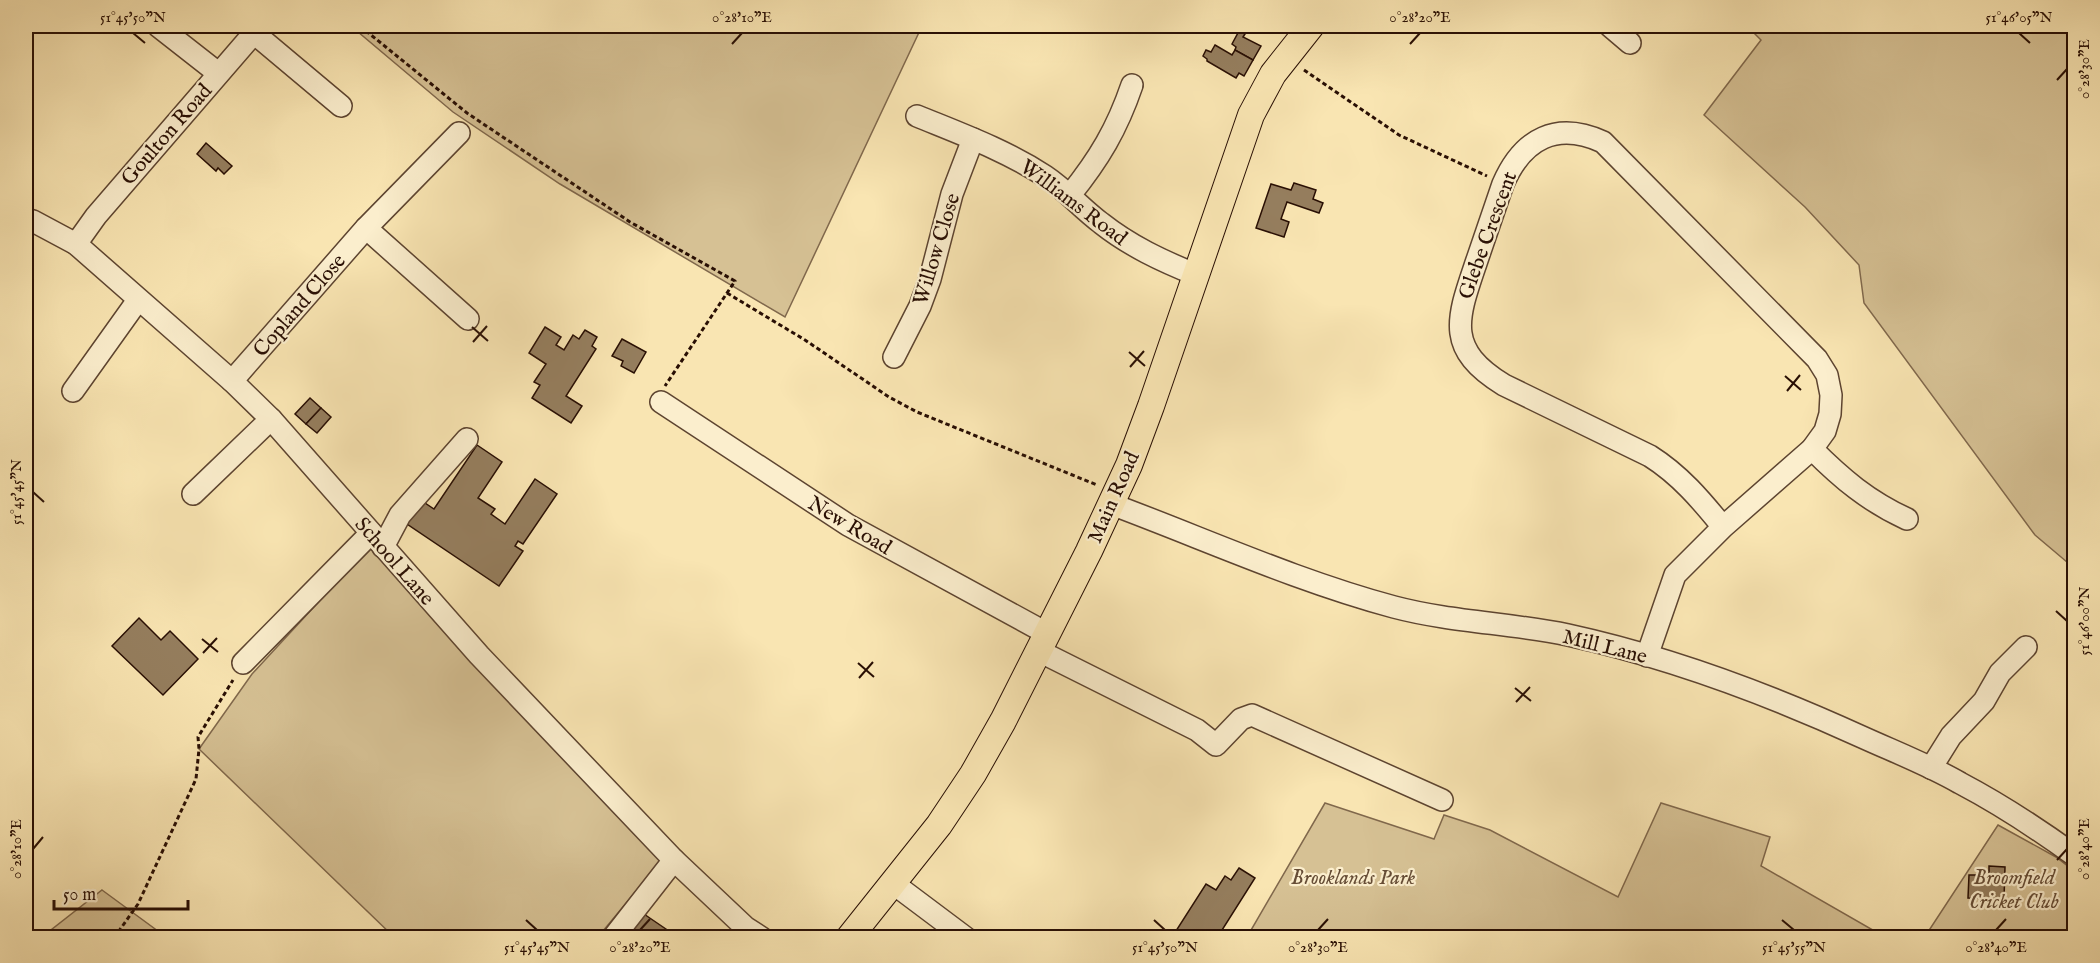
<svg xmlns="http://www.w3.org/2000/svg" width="2100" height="963" viewBox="0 0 2100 963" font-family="'IM FELL English',serif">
<rect width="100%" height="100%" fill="#f9e5b2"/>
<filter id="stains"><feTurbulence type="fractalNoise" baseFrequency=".00333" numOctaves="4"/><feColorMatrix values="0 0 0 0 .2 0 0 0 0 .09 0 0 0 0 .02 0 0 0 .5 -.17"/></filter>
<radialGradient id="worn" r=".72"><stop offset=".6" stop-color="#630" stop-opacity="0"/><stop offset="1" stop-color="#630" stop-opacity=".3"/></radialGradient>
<!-- green -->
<g fill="#d6c194" stroke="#80684c" stroke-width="1.5">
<polygon points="351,26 922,26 785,317 560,184 453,112"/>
<polygon points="1753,26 2074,26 2074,568 2035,535 1864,303 1859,265 1805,207 1704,115 1761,40 1750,29"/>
<polygon points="372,544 662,860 598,937 394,937 199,749 252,674"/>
<polygon points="1325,803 1434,839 1444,815 1490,830 1618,897 1661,803 1770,837 1761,866 1885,937 1247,937"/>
<polygon points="1998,825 2056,857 2074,871 2074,937 1924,938"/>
<polygon points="102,890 166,937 42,937"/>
</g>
<!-- building -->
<g fill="#957e5e" stroke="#290f04" stroke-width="1.5">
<polygon points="1239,31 1245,34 1243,37 1261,46 1253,60 1235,50 1236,47 1232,44"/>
<polygon points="1215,45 1232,55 1235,50 1253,60 1244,76 1239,73 1236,78 1207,61 1207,59 1203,56 1206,50 1211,52"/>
<polygon points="206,143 232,166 224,174 218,168 216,171 197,154"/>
<polygon points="1294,183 1316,190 1313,199 1323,203 1319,213 1287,202 1281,219 1289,222 1284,237 1256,228 1271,184 1291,190"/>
<polygon points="545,327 561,337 556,345 564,350 573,335 579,339 585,330 597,337 592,346 596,349 566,396 582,406 571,423 532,398 540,385 534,382 546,364 529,353"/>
<polygon points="622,339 646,352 634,373 621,366 623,361 612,356"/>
<polygon points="310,398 321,408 306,424 295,414"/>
<polygon points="321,408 331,417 317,433 306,424"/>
<polygon points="477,445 502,462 478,498 495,509 491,514 505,524 535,479 557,494 523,544 518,541 515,546 523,551 499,586 404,522 419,499 434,509"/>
<polygon points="139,618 161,640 170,631 198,659 163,695 112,646"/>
<polygon points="1989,866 2005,867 2004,899 1968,898 1969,875 1989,875"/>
<polygon points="1239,868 1255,878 1217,938 1180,938 1174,934 1206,884 1216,890 1225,876 1231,880"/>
<polygon points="641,912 679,938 624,938"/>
</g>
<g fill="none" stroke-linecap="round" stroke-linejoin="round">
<defs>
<g id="minor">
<polyline points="158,26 218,73"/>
<polyline points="1610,26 1630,43"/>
<polyline points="254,33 341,106"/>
<path d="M917 116C961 134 1005 150 1045 176 1066 190 1081 208 1101 223 1130 246 1162 261 1197 275"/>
<path d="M1070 195C1099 159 1117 129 1132 85"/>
<polyline points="26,219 33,221 76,244 232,381 271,419 479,655 674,860 745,927 762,938"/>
<polyline points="366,228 468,319"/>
<polyline points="76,244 96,216 260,26"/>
<polyline points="894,357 920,306 930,279 952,194 973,139"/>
<polyline points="232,381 366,228 459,133"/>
<polyline points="73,391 138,300"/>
<polyline points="661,402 848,525 1048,634"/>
<path d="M1812 449C1842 479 1868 501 1907 519"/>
<polyline points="193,494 271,419"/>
<path d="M1111 504C1205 539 1297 581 1394 607 1451 622 1510 623 1568 635 1669 657 1768 694 1862 737 1895 752 1929 765 1960 783 2000 804 2038 829 2074 855"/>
<polyline points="383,547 400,515 467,439"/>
<polyline points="1039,651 1197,730 1216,745 1241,719 1252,715 1442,800"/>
<path d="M1647 656 1675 575 1723 527 1812 449 1825 431 1830 414 1831 395 1827 375 1817 359 1603 142C1557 121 1523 138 1503 184 1494 210 1485 236 1476 263 1457 319 1445 349 1504 385L1650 456C1680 475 1701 500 1723 527"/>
<polyline points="243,663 371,533"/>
<polyline points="1931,768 1951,736 1984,701 2000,673 2026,647"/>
<polyline points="894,884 966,938"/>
<polyline points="613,938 674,860"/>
</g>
<polyline id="major" points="849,938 939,825 973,774 1003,721 1089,551 1129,465 1151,406 1251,115 1273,74 1311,26"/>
</defs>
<!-- minor casing -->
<use href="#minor" stroke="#5d4430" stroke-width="24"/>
<!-- major casing -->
<use href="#major" stroke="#290f04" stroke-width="28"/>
<!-- path -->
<g stroke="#290f04" stroke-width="3" stroke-dasharray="4.5 3" stroke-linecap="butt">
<polyline points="360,26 467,113 630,222 735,281 665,386"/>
<polyline points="1304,70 1399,135 1487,176"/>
<polyline points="727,293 805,340 889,397 917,412 1097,485"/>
<polyline points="114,938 138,904 196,779 199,749 198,737 233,680"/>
</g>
<!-- minor -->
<use href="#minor" stroke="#fbeecd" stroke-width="21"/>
<!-- major -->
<use href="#major" stroke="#f9e5b2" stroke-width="26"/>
</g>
<!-- ticks -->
<path fill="none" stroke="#290f04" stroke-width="2" d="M133 33 145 43M2019 33 2030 43M732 44 742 33M1410 44 1420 33M2057 80 2067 69M472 327 488 341M473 342 487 326M1129 352 1145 366M1130 367 1144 351M1785 376 1801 390M1787 391 1800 375M33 492 44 502M2056 611 2067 621M202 639 218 652M203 653 217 638M858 663 874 677M859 678 873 662M1515 688 1531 701M1516 702 1530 687M33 849 43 837M2057 860 2067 849M526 920 537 930M1154 920 1165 930M1782 920 1794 930M640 930 650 919M1318 930 1328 919M1996 930 2006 919"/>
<g text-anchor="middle" stroke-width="4.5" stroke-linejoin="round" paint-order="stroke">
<!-- street labels -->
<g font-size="21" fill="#290f04" stroke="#fbeecd">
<text transform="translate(166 134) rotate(-49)" y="7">Goulton Road</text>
<text transform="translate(1074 202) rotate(37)" y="7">Williams Road</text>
<text transform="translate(1487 235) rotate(-70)" y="7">Glebe Crescent</text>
<text transform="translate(936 249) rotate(-73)" y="7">Willow Close</text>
<text transform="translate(299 305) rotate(-49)" y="7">Copland Close</text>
<text transform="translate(1113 497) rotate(-66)" y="7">Main Road</text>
<text transform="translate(850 525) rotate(31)" y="7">New Road</text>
<text transform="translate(395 561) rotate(49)" y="7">School Lane</text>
<text transform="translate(1605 646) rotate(14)" y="7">Mill Lane</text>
</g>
<!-- park labels -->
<g font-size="21" font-style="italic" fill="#664d36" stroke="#fbeecd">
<text x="1353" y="884">Brooklands Park</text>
<text x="2014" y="884">Broomfield<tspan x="2014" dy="24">Cricket Club</tspan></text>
</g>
</g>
<!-- margin -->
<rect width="2100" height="963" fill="none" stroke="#f9e5b2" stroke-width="66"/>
<!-- scale -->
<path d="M54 900v9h134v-9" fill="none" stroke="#290f04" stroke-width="3"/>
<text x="63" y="900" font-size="18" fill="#290f04" stroke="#fbeecd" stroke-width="4.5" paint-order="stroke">50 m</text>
<rect x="33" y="33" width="2034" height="897" fill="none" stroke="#290f04" stroke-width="2"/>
<g font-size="15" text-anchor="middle" fill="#290f04">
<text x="133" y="22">51°45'50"N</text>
<text x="742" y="22">0°28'10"E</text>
<text x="1420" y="22">0°28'20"E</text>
<text x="2019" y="22">51°46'05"N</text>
<text transform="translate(2084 69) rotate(-90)" y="5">0°28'30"E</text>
<text transform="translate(16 492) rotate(-90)" y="5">51°45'45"N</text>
<text transform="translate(2084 621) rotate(-90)" y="5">51°46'00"N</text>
<text transform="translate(2084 849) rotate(-90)" y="5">0°28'40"E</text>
<text transform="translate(16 849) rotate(-90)" y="5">0°28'10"E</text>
<text x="537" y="952">51°45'45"N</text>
<text x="640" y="952">0°28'20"E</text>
<text x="1165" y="952">51°45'50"N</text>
<text x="1318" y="952">0°28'30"E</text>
<text x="1794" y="952">51°45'55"N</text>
<text x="1996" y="952">0°28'40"E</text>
</g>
<rect width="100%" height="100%" filter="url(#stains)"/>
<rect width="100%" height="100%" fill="url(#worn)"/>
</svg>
